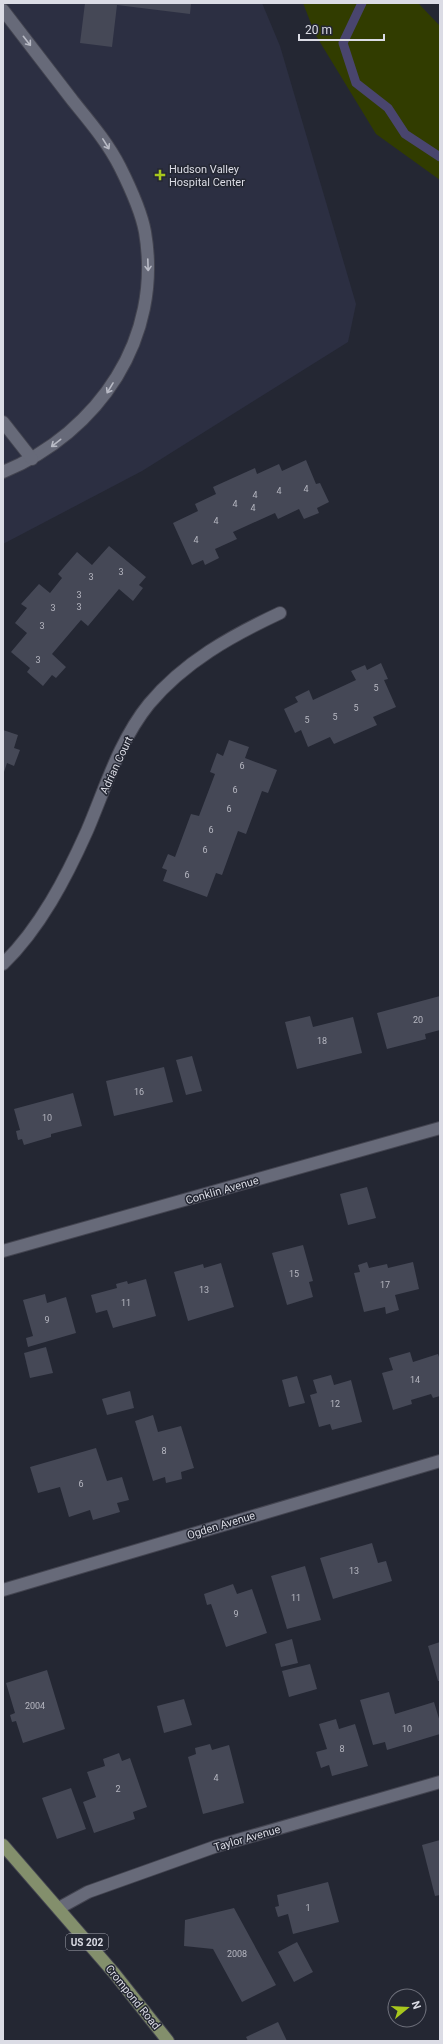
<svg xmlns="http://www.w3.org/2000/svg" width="443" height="2044" viewBox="0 0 443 2044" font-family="Roboto,sans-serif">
<rect width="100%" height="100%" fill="#242733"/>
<!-- built -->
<polygon fill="#2c2f42" points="3,3 262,3 280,46 356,304 348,342 142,471 3,544"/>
<!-- green -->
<polygon fill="#313c00" points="303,3 418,3 440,26 440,180 376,134 315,34"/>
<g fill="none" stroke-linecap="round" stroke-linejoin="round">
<!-- stream -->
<polyline stroke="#49456e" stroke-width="9" points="362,3 343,43 356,83 388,108 405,134 440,157"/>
</g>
<!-- building -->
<g fill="#454856">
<polygon points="85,3 191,3 190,14 117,5 112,47 80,43"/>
<polygon points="306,460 316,484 320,483 329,502 317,508 319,513 304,519 299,509 278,519 275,513 233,532 237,539 215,549 219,558 205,565 203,560 192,565 173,523 198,511 195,504 216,494 213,487 255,468 257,474 279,464 282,471"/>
<polygon points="109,546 146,577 139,585 143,588 133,601 119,589 88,626 81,620 52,654 66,667 56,678 52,675 43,686 27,672 30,668 11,652 27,633 15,623 27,608 21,604 39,584 50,593 62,578 58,574 77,552 92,565"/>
<polygon points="381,663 388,679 384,680 396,707 373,717 377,725 334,744 330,737 308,747 301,730 295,733 284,709 298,702 295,697 309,690 313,700 356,680 351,671 365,665 367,670"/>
<polygon points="3,730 18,735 14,748 20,750 14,766 7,763 3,775"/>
<polygon points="229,740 249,747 245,758 277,770 268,793 262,791 246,834 238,831 222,875 216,873 207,897 163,881 167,870 162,868 168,854 175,857 191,814 199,816 215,774 210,772 217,753 223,756"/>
<polygon points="440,996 440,1030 425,1034 426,1039 387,1049 377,1013"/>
<polygon points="310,1016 313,1027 353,1017 362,1053 297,1069 285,1022"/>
<polygon points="192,1056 202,1091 186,1095 176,1060"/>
<polygon points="164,1067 173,1102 114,1116 106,1081"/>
<polygon points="73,1093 82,1126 51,1134 51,1137 24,1145 22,1139 18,1140 16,1131 20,1130 14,1109"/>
<polygon points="367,1187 376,1218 348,1225 340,1194"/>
<polygon points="303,1245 313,1281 309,1282 313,1297 287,1305 272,1253"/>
<polygon points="367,1262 369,1268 387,1264 388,1268 413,1262 419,1289 395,1295 399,1310 386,1314 385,1307 364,1312 354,1273 360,1272 358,1265"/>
<polygon points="221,1263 234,1307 188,1321 174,1272 203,1264 204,1268"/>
<polygon points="146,1279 156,1316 113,1328 107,1310 96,1313 91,1295 117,1288 116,1284 127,1281 128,1284"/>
<polygon points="45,1294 47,1303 66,1297 76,1333 28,1347 26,1338 33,1336 23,1300"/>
<polygon points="46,1347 53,1373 30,1378 24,1353"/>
<polygon points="410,1352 413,1362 438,1354 440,1360 440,1396 433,1398 431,1394 411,1400 412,1404 393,1410 382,1373 393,1370 389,1358"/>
<polygon points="331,1375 334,1385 351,1380 362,1422 332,1430 330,1424 319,1427 310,1395 317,1393 313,1380"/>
<polygon points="297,1376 305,1403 289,1407 282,1380"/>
<polygon points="130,1391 134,1408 107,1415 102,1399"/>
<polygon points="153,1415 158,1432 181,1426 194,1468 181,1472 182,1479 166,1483 165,1477 153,1481 135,1421"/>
<polygon points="96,1448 107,1481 122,1477 129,1500 117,1503 120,1512 93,1520 90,1510 69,1517 60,1487 38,1493 30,1467"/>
<polygon points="372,1543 378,1563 386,1561 392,1581 333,1599 320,1558"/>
<polygon points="305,1566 321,1620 287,1629 271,1576"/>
<polygon points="233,1584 237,1594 252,1589 267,1633 226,1647 211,1604 207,1605 204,1594"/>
<polygon points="292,1639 298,1663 281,1667 275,1644"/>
<polygon points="440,1642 440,1681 438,1681 428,1646"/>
<polygon points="310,1664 317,1689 289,1697 282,1671"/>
<polygon points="47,1670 65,1729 23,1743 16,1721 12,1722 10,1715 15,1713 6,1683"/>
<polygon points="389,1692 395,1714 434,1702 440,1722 440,1734 387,1750 385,1742 373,1745 360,1700"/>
<polygon points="184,1699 192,1725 164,1733 157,1706"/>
<polygon points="336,1719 339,1729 355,1724 368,1766 332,1776 329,1765 321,1768 316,1752 327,1749 319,1724"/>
<polygon points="210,1744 212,1750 229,1745 244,1803 203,1814 188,1757 196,1754 195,1748"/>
<polygon points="119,1753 122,1761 130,1758 147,1807 133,1812 135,1819 94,1833 83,1802 96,1797 87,1772 105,1766 103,1759"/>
<polygon points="71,1788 86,1829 57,1839 42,1798"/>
<polygon points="440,1840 440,1895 435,1896 422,1845"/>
<polygon points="328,1882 339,1922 293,1934 288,1914 278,1917 275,1907 279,1906 277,1895"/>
<polygon points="234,1908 276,1985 242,2002 213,1949 184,1946 185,1920"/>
<polygon points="297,1942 313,1972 294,1982 278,1952"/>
<polygon points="278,2022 287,2041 248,2041 246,2037"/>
</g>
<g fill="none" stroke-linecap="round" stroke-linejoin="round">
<defs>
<g id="minor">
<path d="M3 10C26 40 50 71 73 101 90 122 108 143 120 167 130 187 141 210 145 232 163 338 99 432 3 472"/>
<polyline points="3,422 32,459"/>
<path d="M3 964C40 928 66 878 87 831 105 789 119 741 149 704 184 662 231 636 280 613"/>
<polyline points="3,1251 440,1128"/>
<polyline points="3,1590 440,1461"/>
<polyline points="59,1908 88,1892 217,1846 440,1782"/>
</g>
<polyline id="major" points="3,1845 114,1973 168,2041"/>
</defs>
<!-- minor casing -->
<use href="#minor" stroke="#434450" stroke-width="14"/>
<!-- major casing -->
<use href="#major" stroke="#434450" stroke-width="14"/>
<!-- minor -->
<use href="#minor" stroke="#676a79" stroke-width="12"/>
<!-- major -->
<use href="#major" stroke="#838f6c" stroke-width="12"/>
</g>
<!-- one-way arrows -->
<defs><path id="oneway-shaft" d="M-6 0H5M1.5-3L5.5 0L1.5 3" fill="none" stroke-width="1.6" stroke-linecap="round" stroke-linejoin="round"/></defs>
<g stroke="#b8bac5">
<use href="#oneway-shaft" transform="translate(27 41) rotate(52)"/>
<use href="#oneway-shaft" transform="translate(106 144) rotate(58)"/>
<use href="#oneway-shaft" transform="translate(148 265) rotate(88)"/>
<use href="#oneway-shaft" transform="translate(110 388) rotate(121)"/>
<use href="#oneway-shaft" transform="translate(56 443) rotate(142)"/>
</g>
<!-- markers -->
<path fill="#a8c71d" stroke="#242733" stroke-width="1.5" d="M158 169h4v4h4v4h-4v4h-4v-4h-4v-4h4z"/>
<g text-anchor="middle" stroke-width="3" stroke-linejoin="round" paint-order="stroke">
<!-- number labels -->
<g font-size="9" fill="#b6b7c1">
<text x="306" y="492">4</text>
<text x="279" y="494">4</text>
<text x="255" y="498">4</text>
<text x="235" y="507">4</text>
<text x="253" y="511">4</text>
<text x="216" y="524">4</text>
<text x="196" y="543">4</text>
<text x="121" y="575">3</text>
<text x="91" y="580">3</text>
<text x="79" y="598">3</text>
<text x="79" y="610">3</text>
<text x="53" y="611">3</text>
<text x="42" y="629">3</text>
<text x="38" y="663">3</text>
<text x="376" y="691">5</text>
<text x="356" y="711">5</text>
<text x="335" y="720">5</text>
<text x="307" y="723">5</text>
<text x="242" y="769">6</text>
<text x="235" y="793">6</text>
<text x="229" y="812">6</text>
<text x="211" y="833">6</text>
<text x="205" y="853">6</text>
<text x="187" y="878">6</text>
<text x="418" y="1023">20</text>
<text x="322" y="1044">18</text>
<text x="139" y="1095">16</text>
<text x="47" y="1121">10</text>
<text x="294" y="1277">15</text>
<text x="385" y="1288">17</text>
<text x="204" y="1293">13</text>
<text x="126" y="1306">11</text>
<text x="47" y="1323">9</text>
<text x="415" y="1383">14</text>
<text x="335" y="1407">12</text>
<text x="164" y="1454">8</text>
<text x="81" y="1487">6</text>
<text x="354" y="1574">13</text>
<text x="296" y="1601">11</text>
<text x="236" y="1617">9</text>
<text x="35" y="1709">2004</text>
<text x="407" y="1732">10</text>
<text x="342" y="1752">8</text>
<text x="216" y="1781">4</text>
<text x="118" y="1792">2</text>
<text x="308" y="1911">1</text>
<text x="237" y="1957">2008</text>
</g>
<!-- shield labels -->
<rect fill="#242733" stroke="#a4a6b0" stroke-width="1" x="66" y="1934" width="42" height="16" rx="3"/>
<g font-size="10" font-weight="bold" fill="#dbdce5">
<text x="87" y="1946">US 202</text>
</g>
<!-- poi labels -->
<g font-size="11" fill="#dbdce5" stroke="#242733" text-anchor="start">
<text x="169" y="173">Hudson Valley<tspan x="169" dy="13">Hospital Center</tspan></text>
</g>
<!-- street labels -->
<g font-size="11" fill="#dbdce5" stroke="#242733">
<text transform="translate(116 765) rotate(-65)" y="4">Adrian Court</text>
<text transform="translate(222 1190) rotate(-16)" y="4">Conklin Avenue</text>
<text transform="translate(221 1525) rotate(-17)" y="4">Ogden Avenue</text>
<text transform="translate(247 1838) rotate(-16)" y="4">Taylor Avenue</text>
<text transform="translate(133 1997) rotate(51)" y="4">Crompond Road</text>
</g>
</g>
<!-- border -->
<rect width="443" height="2044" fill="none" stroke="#dbdce5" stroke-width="8"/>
<!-- north arrow -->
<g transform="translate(407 2008) rotate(72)"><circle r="19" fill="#242733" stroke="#6d6f7a"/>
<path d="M0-3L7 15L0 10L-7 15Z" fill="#a8c71d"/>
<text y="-6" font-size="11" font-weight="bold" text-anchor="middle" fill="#dbdce5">N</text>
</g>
<!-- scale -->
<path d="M299 34v6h85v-6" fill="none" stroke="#dbdce5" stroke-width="2"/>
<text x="305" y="34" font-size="12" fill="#dbdce5" stroke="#242733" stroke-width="3" paint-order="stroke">20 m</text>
</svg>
